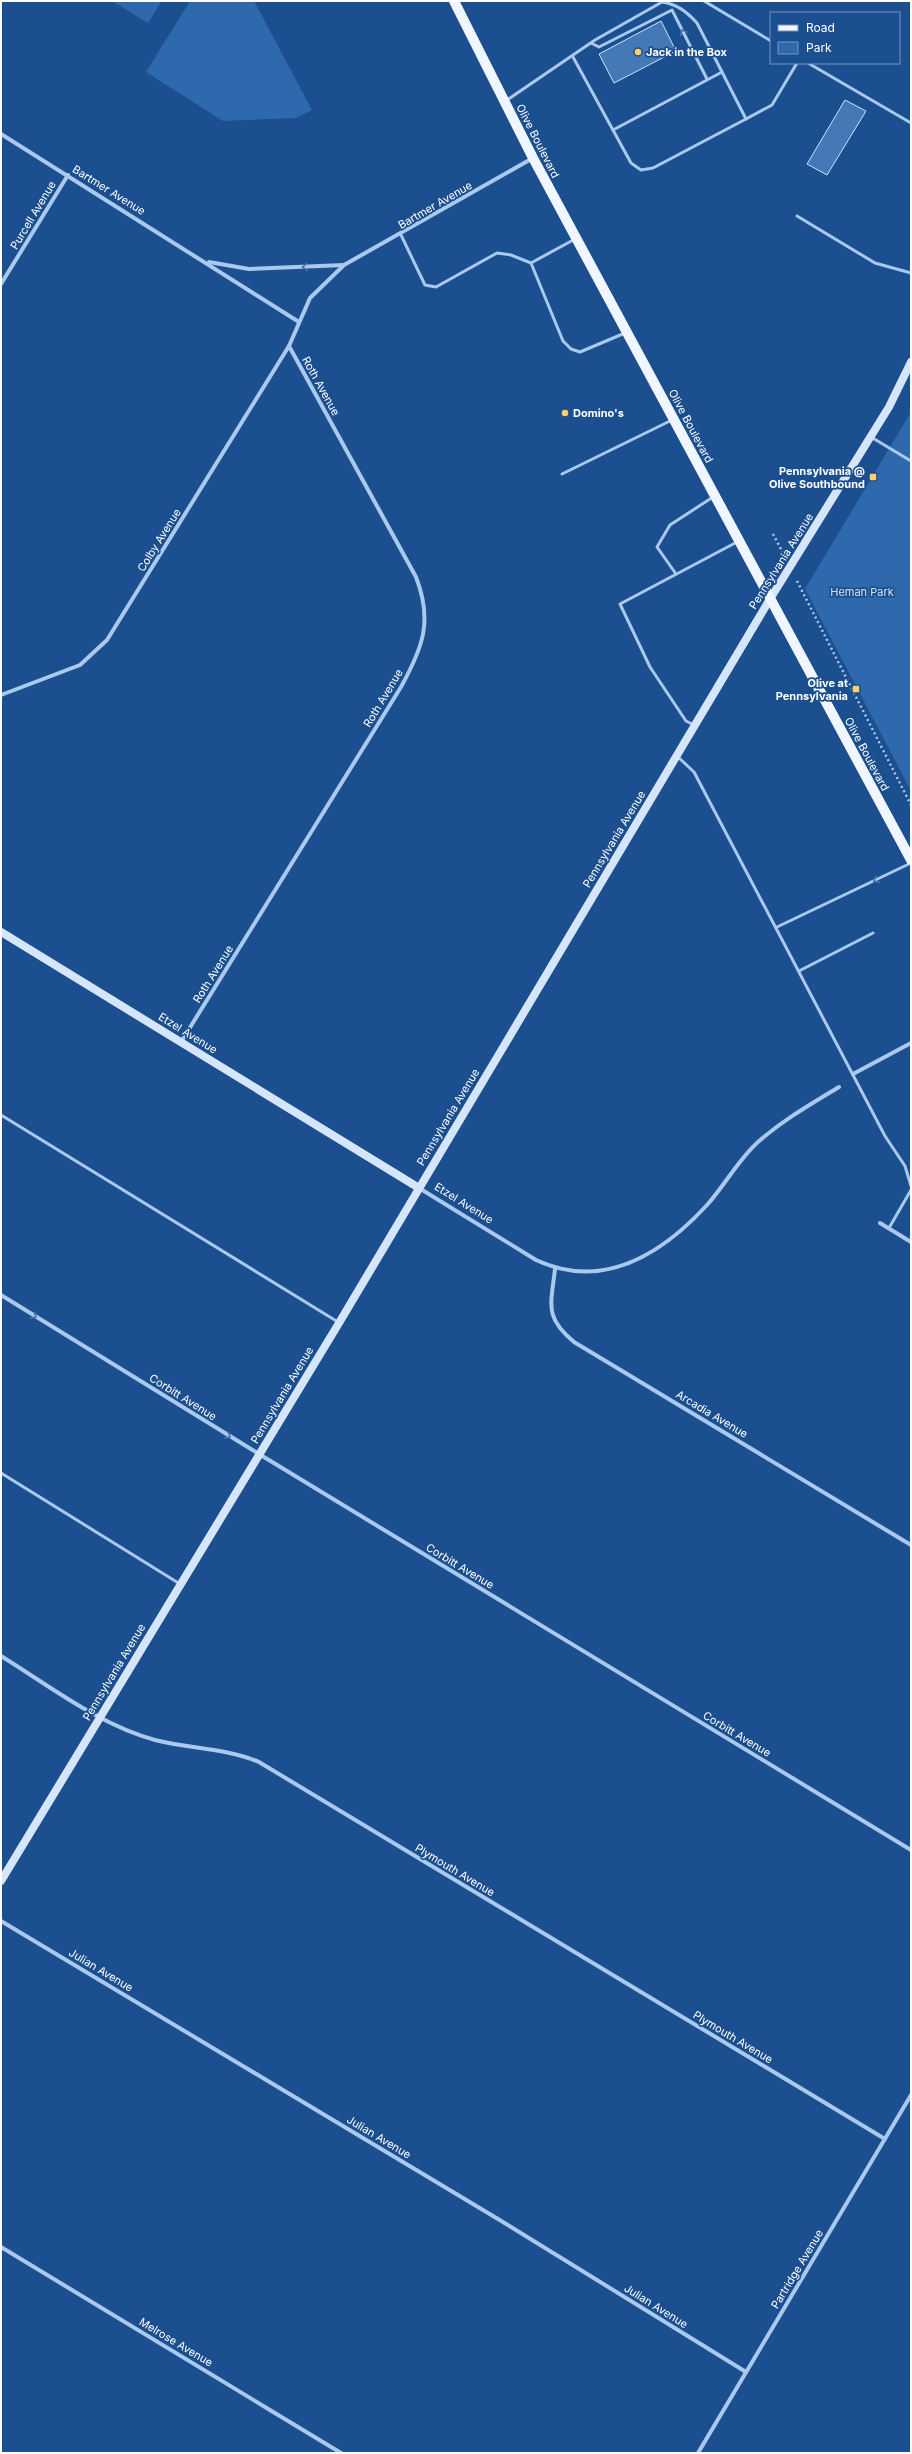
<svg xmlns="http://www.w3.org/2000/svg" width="912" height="2454" viewBox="0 0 912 2454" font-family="Inter,sans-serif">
<rect width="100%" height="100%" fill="#1b4f8f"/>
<!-- green -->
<g fill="#2e69ad">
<polygon points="112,1 162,1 148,23"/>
<polygon points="190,1 254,1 312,110 296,118 223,121 146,72"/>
<polygon points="911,412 911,791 805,589"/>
</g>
<!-- building -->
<g fill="#4478b7" stroke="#cfe3fa">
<polygon points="661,21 676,51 614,83 599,54"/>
<polygon points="845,100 866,111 827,175 807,164"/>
</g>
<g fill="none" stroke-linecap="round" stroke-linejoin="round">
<!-- path -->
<g stroke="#a9c9ee" stroke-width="2.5" stroke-dasharray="2 3" stroke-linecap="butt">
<polyline points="773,534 783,553"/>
<polyline points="797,581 911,805"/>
</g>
<!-- lane -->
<g stroke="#a9c9ee" stroke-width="3">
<polyline points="704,1 771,41"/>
<polyline points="591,43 599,47 672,10 707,79"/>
<polyline points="573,57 631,163 641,170 653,168 746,119"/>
<polyline points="808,63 911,123"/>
<path d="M507 100 595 40 662 2C677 4 687 12 697 23L746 119 772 105 797 63"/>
<polyline points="613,130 722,72"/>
<polyline points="797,216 875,263 911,273"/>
<polyline points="401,235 425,285 436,287 497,253 511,255 531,263 575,239"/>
<polyline points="531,263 563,341 571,349 580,352 625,333"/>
<polyline points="871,437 911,461"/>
<polyline points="562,474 672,420"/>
<polyline points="676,574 657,547 670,525 713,497"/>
<polyline points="694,725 686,721 650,667 620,604 737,542"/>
<polyline points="678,757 694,772 885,1136 905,1166 911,1186"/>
<polyline points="777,927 911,863"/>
<polyline points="799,971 873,933"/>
<polyline points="1,1115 338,1322"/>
<polyline points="889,1228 911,1190"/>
<polyline points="1,1473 180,1584"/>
</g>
<!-- street -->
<g stroke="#a9c9ee" stroke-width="4">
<polyline points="1,134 299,322"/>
<polyline points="209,262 249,269 344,265"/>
<polyline points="1,284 68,175"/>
<polyline points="1,695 80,665 107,640 289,346 310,298 344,265 533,158"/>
<path d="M181 1042 401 687C423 647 433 621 416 577L289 346"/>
<polyline points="853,1074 911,1043"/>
<path d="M419 1188 536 1260C603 1291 661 1255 707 1205 725 1185 738 1160 758 1142 783 1120 811 1104 839 1087"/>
<polyline points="880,1223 911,1242"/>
<path d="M555 1269C551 1305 544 1317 574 1342L911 1545"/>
<polyline points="1,1295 259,1454 911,1850"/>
<path d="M1 1656C48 1685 101 1726 155 1740 190 1749 226 1748 259 1762L885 2139"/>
<polyline points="1,1921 503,2222 746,2372"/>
<polyline points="1,2247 341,2453"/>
<polyline points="698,2453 911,2095"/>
</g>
<!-- secondary -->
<g stroke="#d6e6fa" stroke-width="8">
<polyline points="1,932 419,1188"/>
<polyline points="1,1881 339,1323 770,599 889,407 911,362"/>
</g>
<!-- primary -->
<polyline stroke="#f0f6ff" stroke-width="10" points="454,1 533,158 911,860"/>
</g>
<!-- one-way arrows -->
<defs><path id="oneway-chevron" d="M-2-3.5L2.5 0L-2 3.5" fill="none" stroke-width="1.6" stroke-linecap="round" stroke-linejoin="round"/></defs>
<g stroke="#4674ac">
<use href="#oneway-chevron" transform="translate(683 32) rotate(-117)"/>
<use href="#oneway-chevron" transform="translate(305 267) rotate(176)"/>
<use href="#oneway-chevron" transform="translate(876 880) rotate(154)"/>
<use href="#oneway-chevron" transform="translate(34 1316) rotate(32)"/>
<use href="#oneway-chevron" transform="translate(228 1436) rotate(32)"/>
</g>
<!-- markers -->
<g fill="#ffd166" stroke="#1b4f8f" stroke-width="1.5">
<circle cx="638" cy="52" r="4"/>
<circle cx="565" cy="413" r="4"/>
<rect x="869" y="473" width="8" height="8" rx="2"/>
<rect x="852" y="685" width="8" height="8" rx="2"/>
</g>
<g text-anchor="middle" stroke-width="3.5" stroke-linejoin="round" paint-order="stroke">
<!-- poi labels -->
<g font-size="11" font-weight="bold" fill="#fff" stroke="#1b4f8f" text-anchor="start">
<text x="646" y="56">Jack in the Box</text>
<text x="573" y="417">Domino's</text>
<text x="865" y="475" text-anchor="end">Pennsylvania @<tspan x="865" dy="13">Olive Southbound</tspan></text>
<text x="848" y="687" text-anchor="end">Olive at<tspan x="848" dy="13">Pennsylvania</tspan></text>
</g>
<!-- street labels -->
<g font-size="11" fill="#fff" stroke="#1b4f8f">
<text transform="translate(538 141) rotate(63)" y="4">Olive Boulevard</text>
<text transform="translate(109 190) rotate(32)" y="4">Bartmer Avenue</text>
<text transform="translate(435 205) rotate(-30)" y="4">Bartmer Avenue</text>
<text transform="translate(33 215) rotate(-59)" y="4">Purcell Avenue</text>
<text transform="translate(321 386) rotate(61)" y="4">Roth Avenue</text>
<text transform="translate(691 426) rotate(62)" y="4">Olive Boulevard</text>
<text transform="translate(159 540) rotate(-58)" y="4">Colby Avenue</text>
<text transform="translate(781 561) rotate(-58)" y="4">Pennsylvania Avenue</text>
<text transform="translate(383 698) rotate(-59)" y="4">Roth Avenue</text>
<text transform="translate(867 754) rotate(62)" y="4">Olive Boulevard</text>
<text transform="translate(614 839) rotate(-59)" y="4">Pennsylvania Avenue</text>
<text transform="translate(213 974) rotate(-58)" y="4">Roth Avenue</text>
<text transform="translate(188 1033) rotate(32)" y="4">Etzel Avenue</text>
<text transform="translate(448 1117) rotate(-59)" y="4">Pennsylvania Avenue</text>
<text transform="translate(464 1203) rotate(32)" y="4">Etzel Avenue</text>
<text transform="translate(282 1395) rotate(-59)" y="4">Pennsylvania Avenue</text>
<text transform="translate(183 1397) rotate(32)" y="4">Corbitt Avenue</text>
<text transform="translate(712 1414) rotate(31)" y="4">Arcadia Avenue</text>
<text transform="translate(460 1566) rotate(31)" y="4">Corbitt Avenue</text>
<text transform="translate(114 1672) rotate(-59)" y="4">Pennsylvania Avenue</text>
<text transform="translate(737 1734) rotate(31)" y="4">Corbitt Avenue</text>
<text transform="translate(455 1870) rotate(31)" y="4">Plymouth Avenue</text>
<text transform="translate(101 1970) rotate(31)" y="4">Julian Avenue</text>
<text transform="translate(733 2037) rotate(31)" y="4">Plymouth Avenue</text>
<text transform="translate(379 2137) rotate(31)" y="4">Julian Avenue</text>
<text transform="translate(797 2269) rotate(-59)" y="4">Partridge Avenue</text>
<text transform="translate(656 2306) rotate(32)" y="4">Julian Avenue</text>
<text transform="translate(176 2342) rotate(31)" y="4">Melrose Avenue</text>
</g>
<!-- park labels -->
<g font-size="11" fill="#cfe3fa" stroke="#1b4f8f">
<text x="862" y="596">Heman Park</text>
</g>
</g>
<!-- border -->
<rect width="912" height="2454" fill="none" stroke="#ffffff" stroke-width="4"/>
<!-- legend -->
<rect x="770" y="12" width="130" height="52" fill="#1b4f8f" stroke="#7695bc"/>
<rect x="778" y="25" width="20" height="6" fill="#f0f6ff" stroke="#7695bc"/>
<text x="806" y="32" font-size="12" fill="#ffffff">Road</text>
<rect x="778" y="42" width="20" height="12" fill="#2e69ad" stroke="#7695bc"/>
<text x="806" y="52" font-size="12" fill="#ffffff">Park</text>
</svg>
